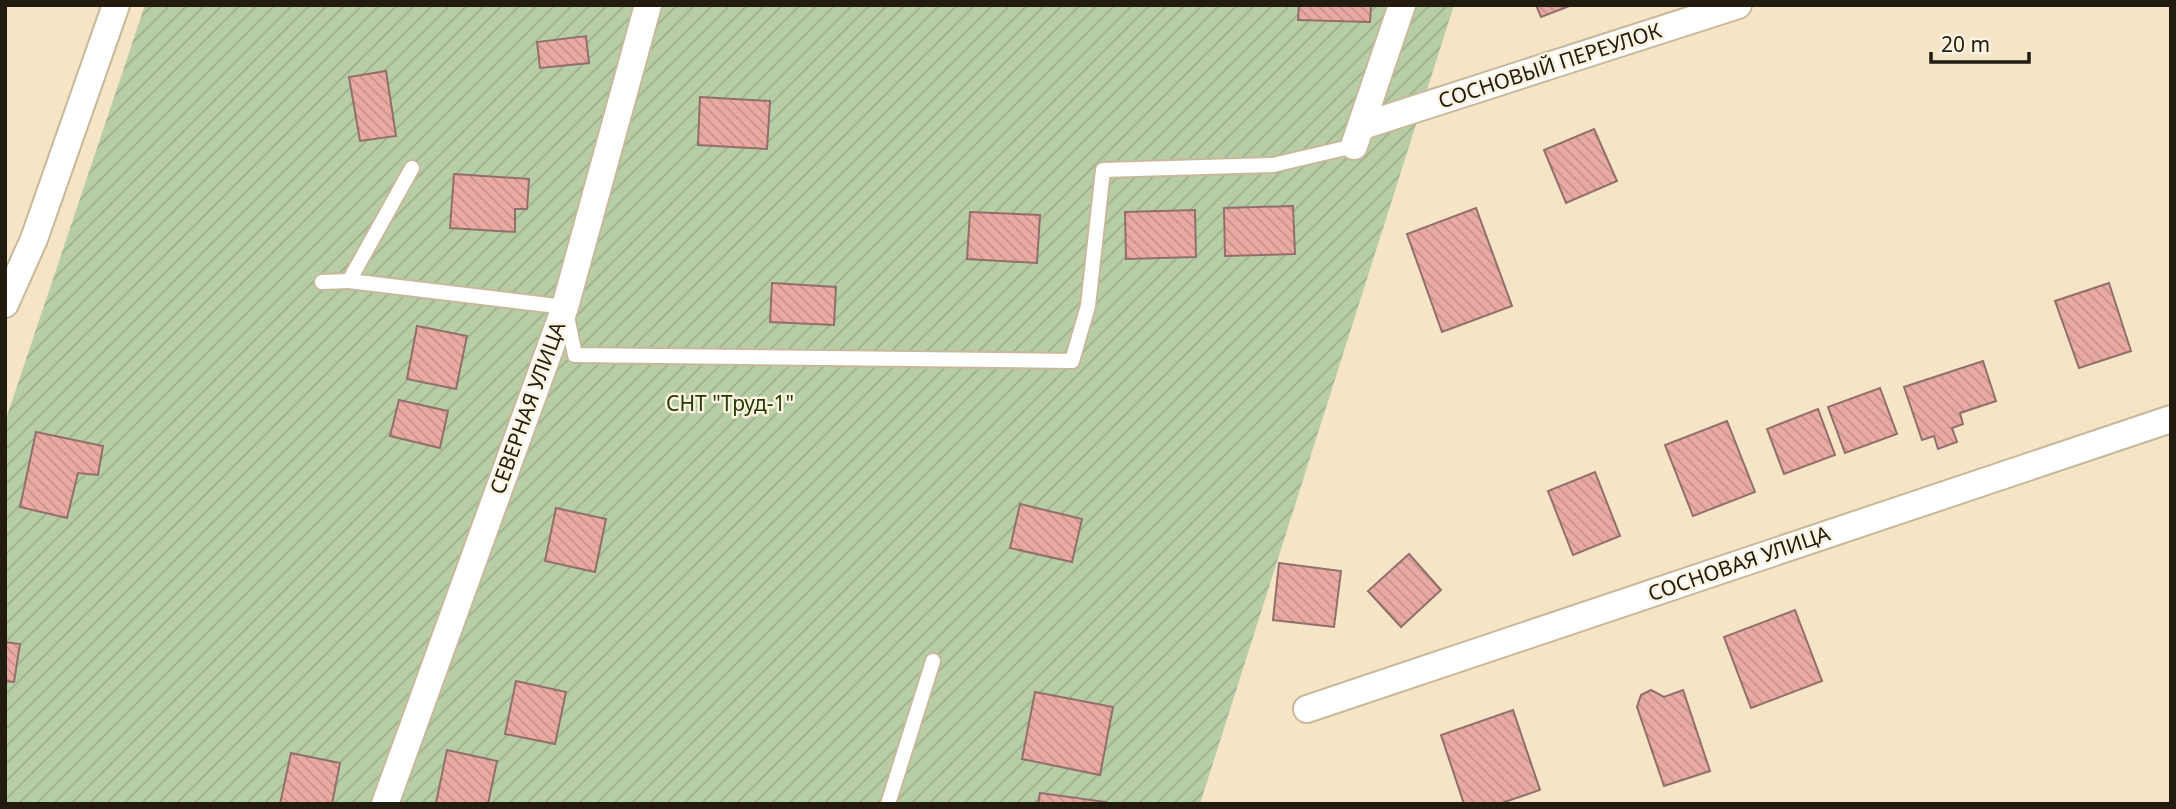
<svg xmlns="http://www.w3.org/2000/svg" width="2176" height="809" viewBox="0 0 2176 809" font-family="'Noto Sans',sans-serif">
<defs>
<pattern id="garden-furrows" width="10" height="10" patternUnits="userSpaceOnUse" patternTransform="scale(1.75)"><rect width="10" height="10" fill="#b7cda6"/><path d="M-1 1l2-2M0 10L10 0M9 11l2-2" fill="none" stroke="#9daf8e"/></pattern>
<pattern id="building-back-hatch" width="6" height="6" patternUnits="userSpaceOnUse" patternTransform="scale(1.75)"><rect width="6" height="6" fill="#e8aaa2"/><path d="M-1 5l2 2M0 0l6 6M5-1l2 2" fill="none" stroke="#c7928a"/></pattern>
</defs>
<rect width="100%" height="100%" fill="#f5e4c6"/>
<!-- garden -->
<polygon fill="url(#garden-furrows)" points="145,5 1454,5 1200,804 5,804 5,422"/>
<!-- building -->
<g fill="url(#building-back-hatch)" stroke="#926f6b" stroke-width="2">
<polygon points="1299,5 1371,5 1370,22 1298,20"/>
<polygon points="1536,5 1572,5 1541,17"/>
<polygon points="586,36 589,63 540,68 537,42"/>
<polygon points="386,71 396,136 360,141 349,77"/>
<polygon points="700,97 770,101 767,149 698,145"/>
<polygon points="1594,129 1617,181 1566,203 1544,150"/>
<polygon points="454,174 529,179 527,209 515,209 515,232 450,228"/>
<polygon points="1293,206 1295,254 1225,256 1224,208"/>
<polygon points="1476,208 1512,306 1442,332 1407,234"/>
<polygon points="1195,210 1196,257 1126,259 1125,212"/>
<polygon points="970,212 1040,215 1037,263 967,259"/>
<polygon points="772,283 836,287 834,325 770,322"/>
<polygon points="2109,283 2131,351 2079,368 2055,301"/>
<polygon points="417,326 467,336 456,389 407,379"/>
<polygon points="1983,361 1996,401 1960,413 1963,424 1952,428 1957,442 1938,449 1934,436 1922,440 1904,387"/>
<polygon points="1880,388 1897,434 1845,453 1828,407"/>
<polygon points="399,400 448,411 440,448 390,436"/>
<polygon points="1818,409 1835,455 1784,474 1767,429"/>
<polygon points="1727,421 1755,492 1693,516 1665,445"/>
<polygon points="36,432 103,446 98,475 78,473 67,518 20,507"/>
<polygon points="1595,472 1620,536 1573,555 1548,491"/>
<polygon points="1020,504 1082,519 1072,562 1010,548"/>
<polygon points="556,508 606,519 595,572 545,561"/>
<polygon points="1409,554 1441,590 1401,627 1368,591"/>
<polygon points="1279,563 1341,571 1334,627 1273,620"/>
<polygon points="1795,610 1822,681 1751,708 1724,637"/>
<polygon points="5,642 20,644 14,682 5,681"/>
<polygon points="516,681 566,692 555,744 505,734"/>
<polygon points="1651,690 1664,697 1683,690 1710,771 1664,786 1637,707 1641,695"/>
<polygon points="1035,692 1113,707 1100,775 1022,759"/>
<polygon points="1513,710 1540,790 1499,804 1464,804 1441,735"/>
<polygon points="447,750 497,761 488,804 436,803"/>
<polygon points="291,753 340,763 332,804 280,804"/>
<polygon points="1040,793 1106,802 1106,804 1038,804"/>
</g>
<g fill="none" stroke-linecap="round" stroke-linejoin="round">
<defs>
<g id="lane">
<polyline points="412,168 349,281 565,307 575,355 1072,361 1088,306 1103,170 1273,165 1354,146"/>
<polyline points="322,282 349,281"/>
<polyline points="888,804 933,661"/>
</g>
<g id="street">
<polyline points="1362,126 1738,5"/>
<polyline points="1354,146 1402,5"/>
<polyline points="5,304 34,239 116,5"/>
<polyline points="1307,709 2171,419"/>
<polyline points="385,804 565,307 648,5"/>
</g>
</defs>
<!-- lane casing -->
<use href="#lane" stroke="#c8b89a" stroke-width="18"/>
<!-- street casing -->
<use href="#street" stroke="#c8b89a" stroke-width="30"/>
<!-- lane -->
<use href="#lane" stroke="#fff" stroke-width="14"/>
<!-- street -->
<use href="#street" stroke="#fff" stroke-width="26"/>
</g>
<g text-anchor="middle" stroke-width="5" stroke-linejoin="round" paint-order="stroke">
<!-- street labels -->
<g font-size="21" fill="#221c10" stroke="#fcf3e0">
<text transform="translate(1550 66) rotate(-18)" y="7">СОСНОВЫЙ ПЕРЕУЛОК</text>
<text transform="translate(528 408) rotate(-70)" y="7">СЕВЕРНАЯ УЛИЦА</text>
<text transform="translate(1739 564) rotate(-19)" y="7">СОСНОВАЯ УЛИЦА</text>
</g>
<!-- park labels -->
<g font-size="21" fill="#223b04" stroke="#fcf3e0">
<text x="730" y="411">СНТ "Труд-1"</text>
</g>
</g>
<!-- border -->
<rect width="2176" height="809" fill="none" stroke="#221c10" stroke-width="14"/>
<!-- scale -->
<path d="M1931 52v10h98v-10" fill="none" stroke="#221c10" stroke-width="3.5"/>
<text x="1941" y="52" font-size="21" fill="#221c10" stroke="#fcf3e0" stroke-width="5" paint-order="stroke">20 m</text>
</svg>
